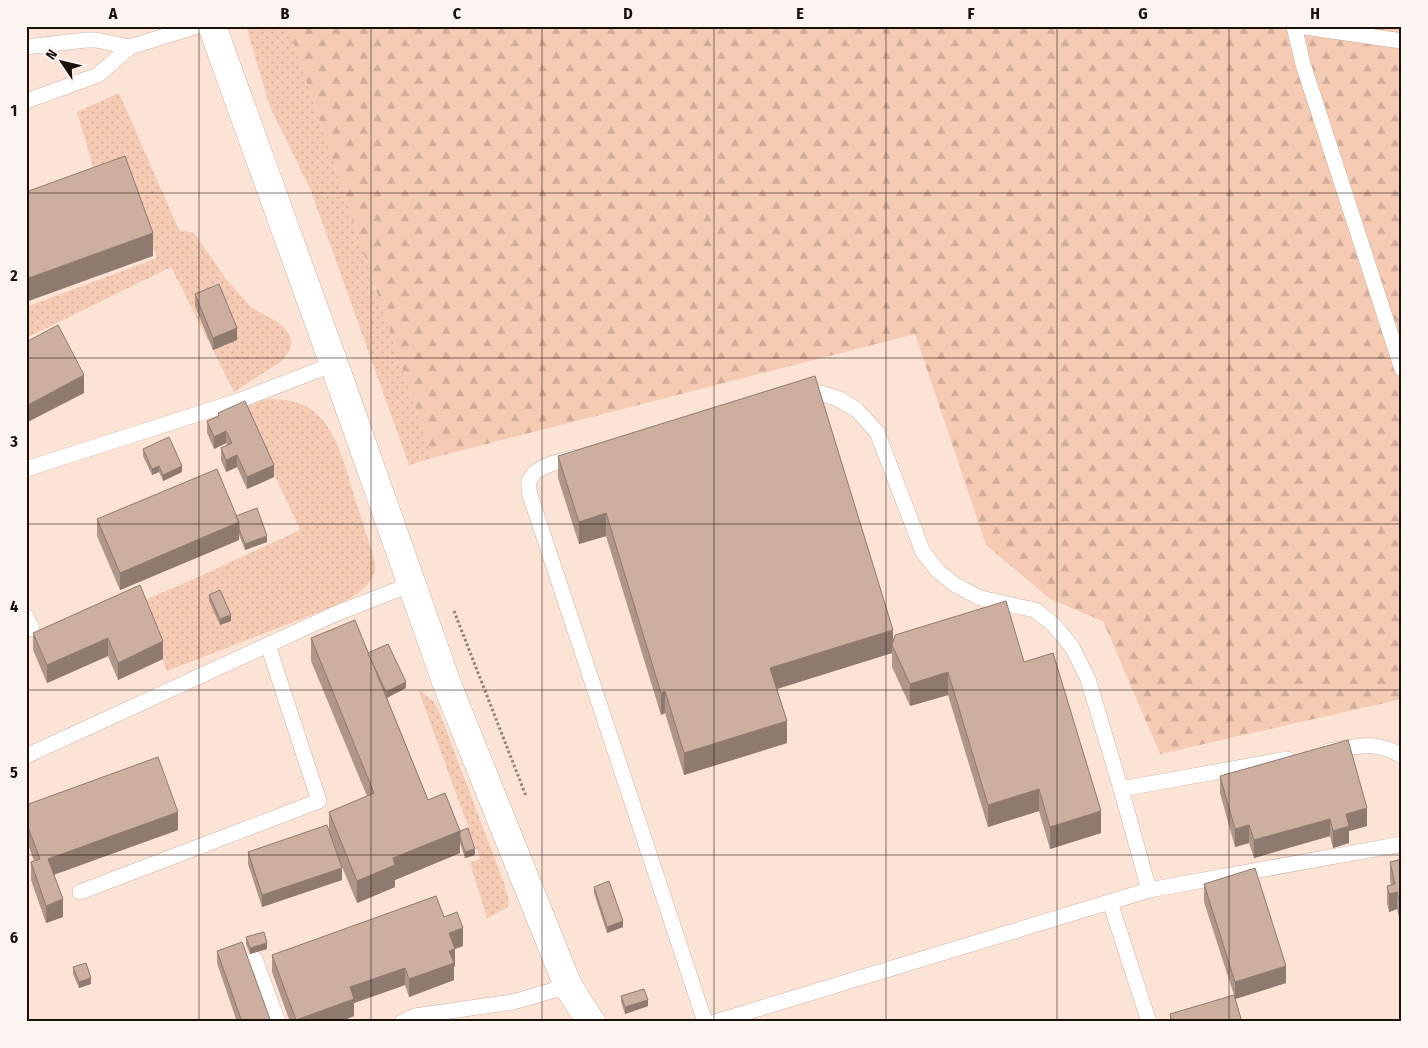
<svg xmlns="http://www.w3.org/2000/svg" width="1428" height="1048" viewBox="0 0 1428 1048" font-family="'Fira Sans Condensed',sans-serif">
<defs>
<pattern id="grass-dots" width="8" height="8" patternUnits="userSpaceOnUse" patternTransform="scale(1.25)"><rect width="8" height="8" fill="#f5cbb4"/><path d="M2 2h.1M6 6h.1" fill="none" stroke="#d1ad99" stroke-width="1.8" stroke-linecap="round"/></pattern>
<pattern id="forest-firs" width="22" height="20" patternUnits="userSpaceOnUse" patternTransform="scale(1.25)"><rect width="22" height="20" fill="#f5cbb4"/><path d="M5 1l3.5 6h-7zM16 11l3.5 6h-7z" fill="#d1ad99"/></pattern>
</defs>
<rect width="100%" height="100%" fill="#fbe3d5"/>
<!-- grass -->
<g fill="url(#grass-dots)">
<polygon points="246,26 288,26 432,458 409,465 311,191 270,107"/>
<polygon points="119,93 179,230 194,233 226,279 251,307 279,323 287,331 292,341 290,350 282,361 234,392 171,267 26,338 26,307 157,258 126,173 98,183 77,112"/>
<path d="M268 399C284 399 299 401 312 410 336 427 345 466 353 492 359 512 366 532 372 552 373 557 375 563 375 568 373 589 349 599 332 607L167 671 140 602 196 578 300 530 243 408Z"/>
<polygon points="418,689 434,702 440,714 504,883 509,901 508,907 487,918 470,863 480,859"/>
</g>
<!-- forest -->
<polygon fill="url(#forest-firs)" points="288,26 1402,26 1402,699 1160,754 1103,621 1050,599 986,545 915,334 432,458"/>
<g fill="none" stroke-linecap="round" stroke-linejoin="round">
<defs>
<g id="service">
<polyline points="1294,26 1303,64 1402,369"/>
<polyline points="1298,26 1402,41"/>
<polyline points="26,47 86,40 96,40 130,47"/>
<polyline points="26,101 98,75 130,47 197,26"/>
<polyline points="800,392 820,393 839,399 857,410 877,432 923,552 938,571 954,584 980,598 1035,610 1054,625 1072,647 1088,679 1121,789"/>
<path d="M576 457C563 461 541 464 532 476 527 481 529 489 530 495L705 1022"/>
<polyline points="26,469 238,401 334,364"/>
<polyline points="26,616 32,629"/>
<path d="M1329 751C1358 746 1375 740 1402 756"/>
<polyline points="26,756 335,614 412,584"/>
<polyline points="1149,890 1121,789 1287,759"/>
<polyline points="80,892 319,801 268,645"/>
<polyline points="1110,902 1149,1022"/>
<polyline points="255,959 278,1022"/>
<polyline points="402,1022 415,1016 513,1002 568,986"/>
<polyline points="715,1022 1149,890 1402,844"/>
</g>
<polyline id="minor" points="212,26 334,364 448,687 568,986 591,1022"/>
</defs>
<!-- service casing -->
<use href="#service" stroke="#d0b2a2" stroke-width="16"/>
<!-- minor casing -->
<use href="#minor" stroke="#d0b2a2" stroke-width="29"/>
<!-- path -->
<polyline stroke="#928176" stroke-width="3" stroke-dasharray="2.5 2.5" stroke-linecap="butt" points="454,611 526,796"/>
<!-- service -->
<use href="#service" stroke="#fff" stroke-width="15"/>
<!-- minor -->
<use href="#minor" stroke="#fff" stroke-width="28"/>
</g>
<!-- wall -->
<g fill="#af9688">
<polygon points="195,294 237,340 213,350 195,306"/>
<polygon points="218,413 274,477 247,489 237,467 226,472 221,460 221,448 227,445 226,443 214,449 207,433 207,421 218,416"/>
<polygon points="143,449 182,472 163,481 159,472 152,475 143,456"/>
<polygon points="558,456 893,641 1024,662 1101,833 1050,849 1039,811 988,827 948,695 910,706 892,667 892,653 777,689 787,743 684,775 665,713 661,715 606,536 579,544 558,478"/>
<polygon points="236,516 267,542 245,550 239,535 239,540 120,590 97,536 97,519"/>
<polygon points="209,595 231,621 220,625 209,601"/>
<polygon points="33,633 163,641 163,659 118,680 108,656 47,683 33,650"/>
<polygon points="311,638 368,653 406,688 387,698 428,800 460,831 475,855 465,858 460,843 460,853 395,880 395,887 357,903 338,857 342,880 262,907 248,864 248,852 329,830 329,812 367,796 311,661"/>
<polygon points="1220,776 1367,826 1349,831 1349,843 1333,848 1330,836 1254,858 1249,843 1235,847 1220,793"/>
<polygon points="26,805 178,830 54,874 63,917 46,923 31,880 31,862 34,861 26,839"/>
<polygon points="1402,859 1402,930 1397,909 1389,912 1387,903 1387,886 1391,885 1390,879 1390,862"/>
<polygon points="1204,884 1286,983 1235,999 1242,1022 1170,1022 1170,1014 1234,995 1204,902"/>
<polygon points="594,887 623,927 607,933 594,893"/>
<polygon points="444,917 463,946 455,949 455,966 454,967 454,980 409,997 405,985 354,1003 354,1016 339,1022 290,1022 272,972 272,955"/>
<polygon points="246,937 267,949 250,954 246,944"/>
<polygon points="217,951 271,1022 237,1022 217,963"/>
<polygon points="73,967 91,984 79,988 73,974"/>
<polygon points="621,996 648,1006 625,1014 621,1002"/>
</g>
<!-- shaded-wall -->
<g fill="#8f7a6f">
<polygon points="153,233 153,256 26,302 26,279"/>
<polygon points="237,328 237,340 213,350 213,338"/>
<polygon points="84,375 84,393 26,423 26,406"/>
<polygon points="226,431 226,443 214,449 214,437"/>
<polygon points="237,455 237,467 226,472 226,460"/>
<polygon points="274,465 274,477 247,489 247,477"/>
<polygon points="159,466 159,472 152,475 152,469"/>
<polygon points="182,466 182,472 163,481 163,475"/>
<polygon points="606,513 606,536 579,544 579,522"/>
<polygon points="239,522 239,540 120,590 120,573"/>
<polygon points="267,536 267,542 245,550 245,544"/>
<polygon points="231,615 231,621 220,625 220,619"/>
<polygon points="893,630 893,648 892,645 892,653 770,691 770,668"/>
<polygon points="108,638 108,656 47,683 47,665"/>
<polygon points="163,641 163,659 118,680 118,663"/>
<polygon points="948,672 948,695 910,706 910,684"/>
<polygon points="406,682 406,688 386,698 386,692"/>
<polygon points="665,691 665,713 661,715 661,693"/>
<polygon points="787,721 787,743 684,775 684,753"/>
<polygon points="1039,789 1039,811 988,827 988,805"/>
<polygon points="1367,808 1367,826 1349,831 1349,843 1333,848 1333,831 1346,814"/>
<polygon points="1101,811 1101,833 1050,849 1050,827"/>
<polygon points="178,812 178,830 48,877 48,859"/>
<polygon points="1330,819 1330,836 1254,858 1254,840"/>
<polygon points="1249,825 1249,843 1235,847 1235,829"/>
<polygon points="460,831 460,853 395,880 395,887 357,903 357,881 393,858"/>
<polygon points="475,849 475,855 465,858 465,852"/>
<polygon points="342,868 342,880 262,907 262,895"/>
<polygon points="1397,892 1397,909 1389,912 1389,894"/>
<polygon points="63,899 63,917 46,923 46,906"/>
<polygon points="623,921 623,927 607,933 607,927"/>
<polygon points="463,928 463,946 449,951 449,933"/>
<polygon points="267,943 267,949 250,954 250,948"/>
<polygon points="455,949 455,966 454,967 454,980 409,997 409,979 449,951"/>
<polygon points="1286,966 1286,983 1235,999 1235,982"/>
<polygon points="405,968 405,985 354,1003 354,1016 339,1022 296,1022 296,1020 350,987"/>
<polygon points="91,978 91,984 79,988 79,982"/>
<polygon points="648,1000 648,1006 625,1014 625,1007"/>
</g>
<!-- building -->
<g fill="#ccaf9e" stroke="#8f7a6f">
<polygon points="125,156 153,233 26,279 26,192"/>
<polygon points="219,284 237,328 213,338 195,294"/>
<polygon points="58,325 84,375 26,406 26,342"/>
<polygon points="815,376 893,630 770,668 787,721 684,753 665,691 661,693 606,513 579,522 558,456"/>
<polygon points="245,401 274,465 247,477 237,455 226,460 221,448 232,443 226,431 214,437 207,421 219,416 218,413"/>
<polygon points="169,437 182,466 163,475 159,466 152,469 143,449"/>
<polygon points="217,469 239,522 120,573 97,519"/>
<polygon points="257,508 267,536 245,544 239,529 239,522 236,516"/>
<polygon points="140,585 163,641 118,663 108,638 47,665 33,633"/>
<polygon points="220,590 231,615 220,619 209,595"/>
<polygon points="1006,601 1024,662 1053,653 1101,811 1050,827 1039,789 988,805 948,672 910,684 892,645 895,635"/>
<polygon points="355,620 428,800 445,793 460,831 393,858 395,865 357,881 329,812 374,793 311,638"/>
<polygon points="388,644 406,682 386,692 368,653"/>
<polygon points="1348,740 1367,808 1346,814 1349,826 1333,831 1330,819 1254,840 1249,825 1235,829 1220,776"/>
<polygon points="158,757 178,812 48,859 63,899 46,906 31,862 40,859 26,822 26,805"/>
<polygon points="327,825 342,868 262,895 248,852"/>
<polygon points="468,828 475,849 465,852 460,837 460,831"/>
<polygon points="1402,859 1402,912 1397,892 1389,894 1387,886 1395,884 1390,862"/>
<polygon points="1255,868 1286,966 1235,982 1204,884"/>
<polygon points="609,881 623,921 607,927 594,887"/>
<polygon points="436,896 444,917 457,912 463,928 449,933 455,949 449,951 454,963 409,979 405,968 350,987 354,999 296,1020 272,955"/>
<polygon points="264,932 267,943 250,948 246,937"/>
<polygon points="242,942 271,1022 242,1022 217,951"/>
<polygon points="86,963 91,978 79,982 73,967"/>
<polygon points="644,989 648,1000 625,1007 621,996"/>
<polygon points="1234,995 1242,1022 1172,1022 1170,1014"/>
</g>
<!-- grid -->
<path fill="none" stroke="#1b110b" stroke-width="1" stroke-opacity="0.55" d="M199 26V1022M371 26V1022M542 26V1022M714 26V1022M886 26V1022M1057 26V1022M1229 26V1022M26 193H1402M26 358H1402M26 524H1402M26 690H1402M26 855H1402"/>
<!-- border -->
<rect width="1428" height="1048" fill="none" stroke="#fbf4f1" stroke-width="55"/>
<!-- north arrow -->
<g transform="translate(62 62) rotate(305)" stroke="#fbf4f1" stroke-width="4" paint-order="stroke">
<path d="M0-4L9 19L0 12L-9 19Z" fill="#1b110b"/>
<text y="-8" font-size="14" font-weight="bold" text-anchor="middle" fill="#1b110b">N</text>
</g>
<rect x="28" y="28" width="1372" height="992" fill="none" stroke="#1b110b" stroke-width="2"/>
<g font-size="16" text-anchor="middle" font-weight="bold" fill="#1b110b">
<text x="113" y="19">A</text>
<text x="285" y="19">B</text>
<text x="457" y="19">C</text>
<text x="628" y="19">D</text>
<text x="800" y="19">E</text>
<text x="971" y="19">F</text>
<text x="1143" y="19">G</text>
<text x="1315" y="19">H</text>
<text x="14" y="116">1</text>
<text x="14" y="281">2</text>
<text x="14" y="447">3</text>
<text x="14" y="612">4</text>
<text x="14" y="778">5</text>
<text x="14" y="943">6</text>
</g>
</svg>
